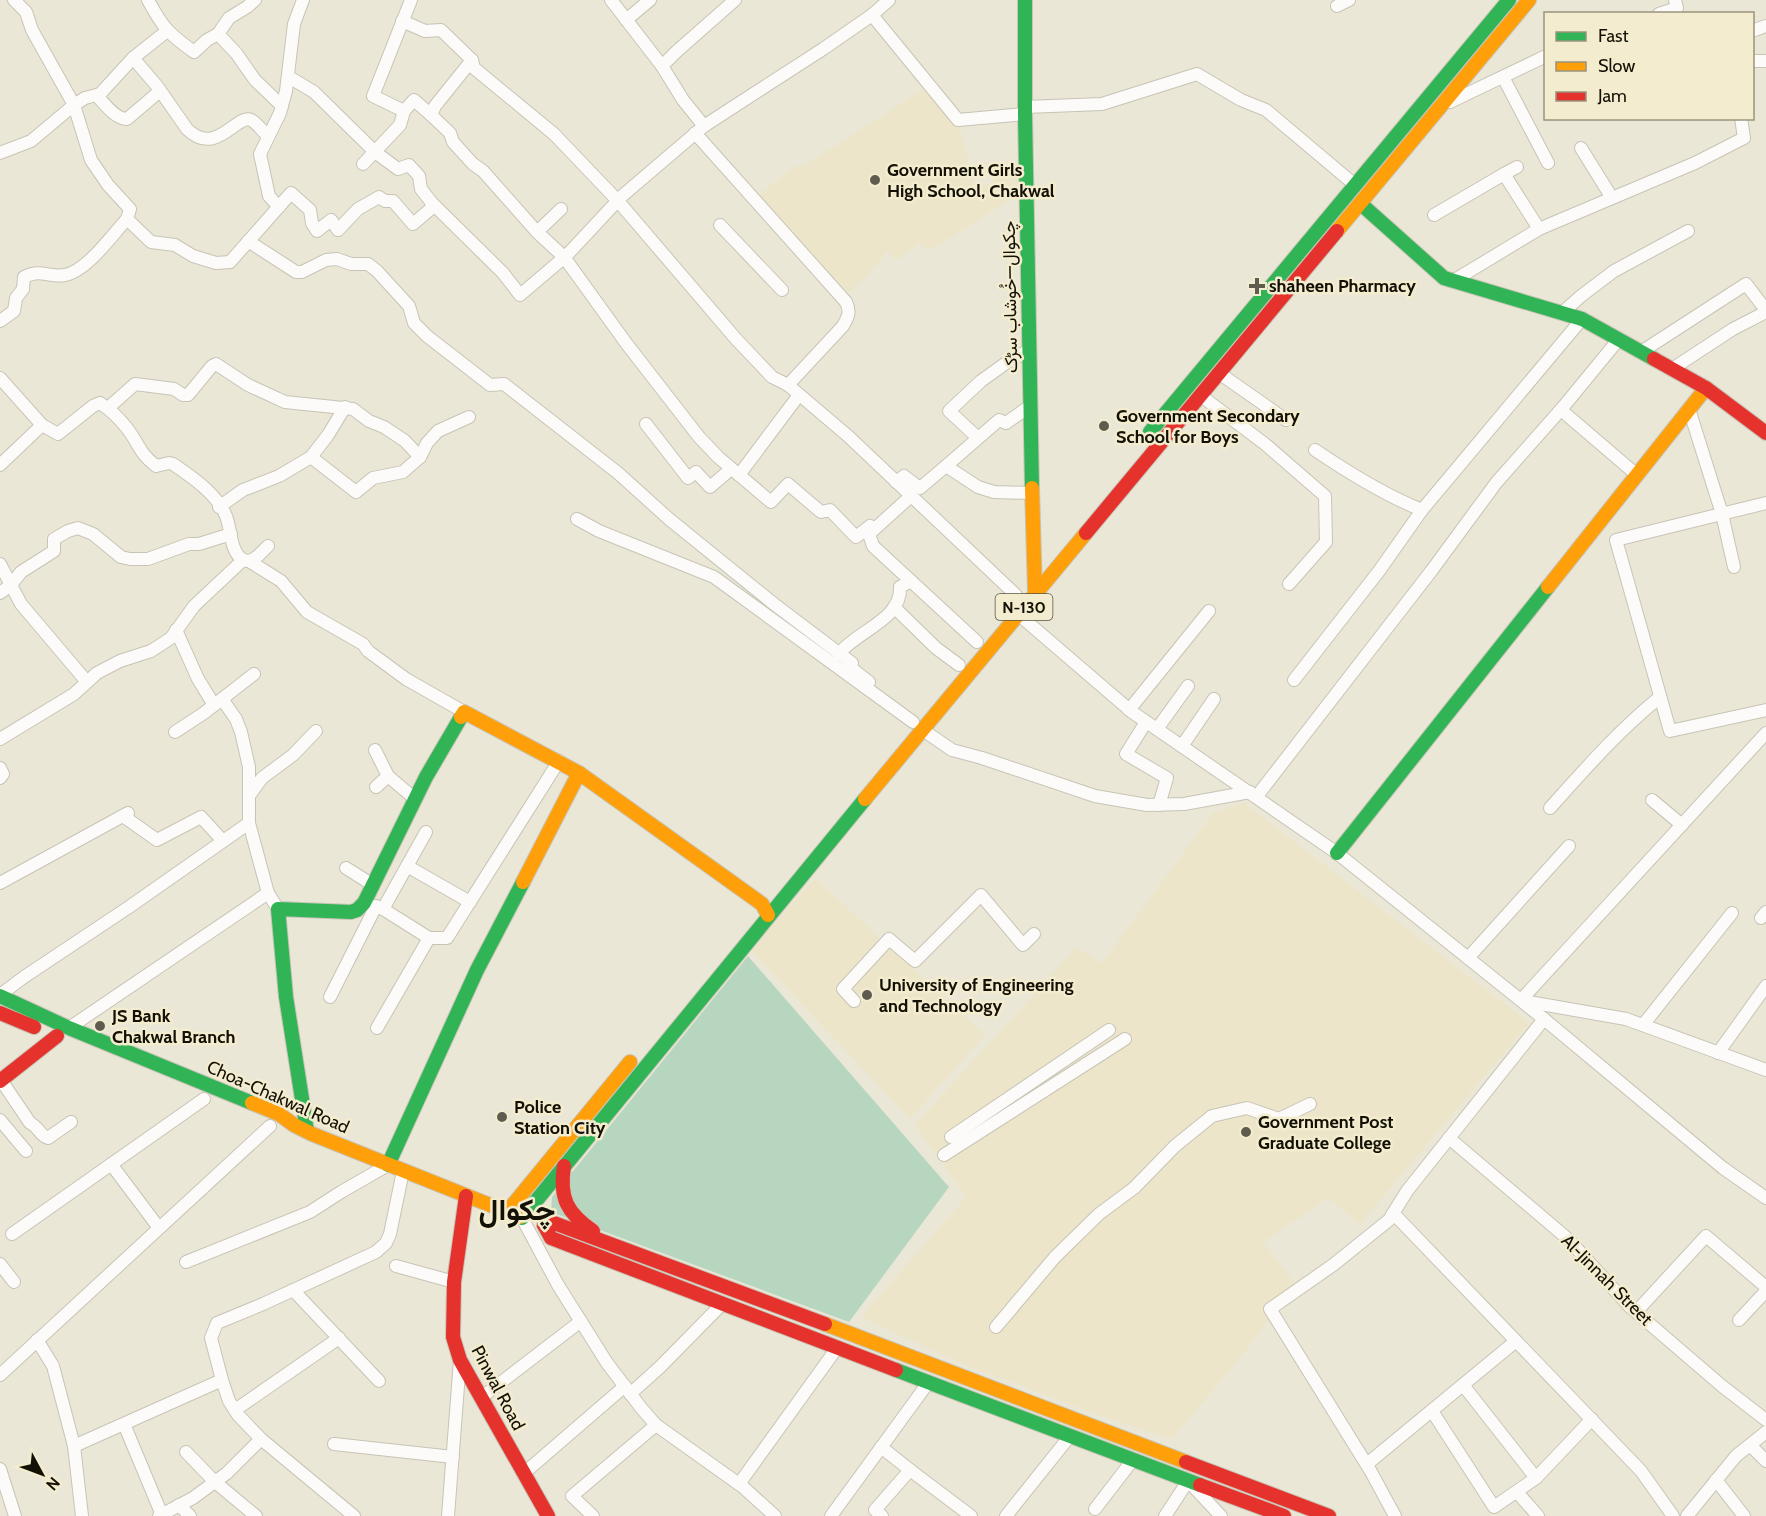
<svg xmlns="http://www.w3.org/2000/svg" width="1766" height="1516" viewBox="0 0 1766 1516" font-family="Cabin,Vazirmatn,sans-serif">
<rect width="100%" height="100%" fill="#ebe7d6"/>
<!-- built -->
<g fill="#ece5c9">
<polygon points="926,88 958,120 976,192 1015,167 1021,192 970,226 927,251 919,243 896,260 887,251 870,273 848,293 784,225 755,198 794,167 805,165"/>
<polygon points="1244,803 1529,1023 1360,1224 1328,1198 1263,1242 1295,1283 1240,1358 1172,1439 1098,1415 958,1362 861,1317 966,1197 915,1125 1076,948 1102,963 1213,813"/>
<polygon points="815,878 985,1035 910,1119 751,950"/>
</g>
<!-- green -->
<polygon fill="#b7d6c0" points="748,956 949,1187 849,1322 551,1212 552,1197"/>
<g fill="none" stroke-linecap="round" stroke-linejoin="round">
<defs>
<g id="street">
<polyline points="14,0 26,12 32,30 74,105 91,160 108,185 130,209 127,219 151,242 175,245 193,256 216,263 230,262 291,193 310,210 312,223 317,231 331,220 338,230 358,209 379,197 385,201 393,201 413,224 434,206"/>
<path d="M148 0C163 28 168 33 194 52L207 40 218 34 229 18 247 7 255 0"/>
<polyline points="611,0 662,66 683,100 704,126"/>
<polyline points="889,0 872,15 958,120 1025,114"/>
<polyline points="1337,6 1349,0"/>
<polyline points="1659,14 1677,8 1675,0"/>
<polyline points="626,20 650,0"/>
<polyline points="402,21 425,31 441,30 472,60"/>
<polyline points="1752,31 1766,26"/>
<polyline points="218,34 236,53 255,80 282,106"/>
<path d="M133 58 157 86 187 129C216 158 237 113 251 120 257 123 263 132 268 136"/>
<polyline points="1752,61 1766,61"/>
<polyline points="662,66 676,52 735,0"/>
<polyline points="289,77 314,92 375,152 398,169 409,165 419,176 421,189 432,203 503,273 520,295 566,256 622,196 704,126 823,49 872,15"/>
<polyline points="1503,77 1548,163"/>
<path d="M97 96C105 104 115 119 127 119L160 91"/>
<polyline points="1450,102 1546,56"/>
<polyline points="1025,107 1102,104 1197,74 1241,100 1266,110 1355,185"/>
<polyline points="404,111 373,96 411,0"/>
<polyline points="431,115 450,133 453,142 473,164 483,171 537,232 564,257 626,343 699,437 718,457 771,502 788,484 821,512 830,510 856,537 870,526 874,529"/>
<path d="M695 133 846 302C851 312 848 317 843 326L788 385"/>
<polyline points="1581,148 1612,198"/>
<polyline points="0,153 31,141 74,105 85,98 100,94 133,58 167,31"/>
<polyline points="363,164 400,125 404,111 414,100 431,115 435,106 472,60 474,68 554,134 618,201 736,339 772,377 788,385 848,436 1016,595"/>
<polyline points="1504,174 1517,167"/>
<polyline points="279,207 269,196 260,154 280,113 286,91 294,24 303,0"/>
<polyline points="1434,215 1504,174 1539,229"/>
<polyline points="720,225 782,290"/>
<polyline points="537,232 561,209"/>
<polyline points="248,241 296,272 302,272 326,260 337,259 351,264 368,264 377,271 409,306 414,323 427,336 490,385 504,384 618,473 669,519 774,604 852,663 851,668 869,682 865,687"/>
<polyline points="1453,281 1539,229 1695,163 1744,138 1741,118"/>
<polyline points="1562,313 1581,296 1614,271 1688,231"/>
<path d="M0 321 14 311 16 298 23 289 24 277C41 268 49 278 65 275 87 271 112 235 127 219"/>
<polyline points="1641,352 1746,284 1766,310"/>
<polyline points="1672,369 1733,329 1766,312"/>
<polyline points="1219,373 1286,420"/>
<polyline points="0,378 42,425 0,465"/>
<polyline points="1200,395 1265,444 1325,496 1326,542 1289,584"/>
<polyline points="108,408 135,384 174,389 183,395 188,395 212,366 216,364 248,385 285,402 353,409 369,421 384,427 405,441 420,457"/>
<polyline points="1689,409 1722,514 1734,567"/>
<polyline points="1561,410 1637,475"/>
<polyline points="646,424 688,478 696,472 710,487 731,469"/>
<path d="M42 425 58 434 93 406 100 403C109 409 119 418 126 427 139 443 138 452 156 466L169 463 173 464C192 477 217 494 226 516 231 528 230 551 242 559 252 566 261 552 268 546"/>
<polyline points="978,438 949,411 981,381 1006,363 1029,350"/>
<path d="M1315 450C1349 473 1384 495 1422 510"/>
<polyline points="311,457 356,492 373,478 403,472 420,457 427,443 438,431 469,417"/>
<polyline points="946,466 999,420 1006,423 1030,406"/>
<polyline points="739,475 799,395"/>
<polyline points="896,482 904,476 920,488 946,466 978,487 994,492 1031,493"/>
<polyline points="911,496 869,534 873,546 977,642"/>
<polyline points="1766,503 1616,540 1670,731 1766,710"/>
<polyline points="219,507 243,490 279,476 311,457 328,435 345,407"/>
<polyline points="577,519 599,531 714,577 913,722"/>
<polyline points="249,561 281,581 307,612 363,644 368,651 406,679 464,712"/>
<polyline points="0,564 21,604 87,682"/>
<polyline points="0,593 11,585 21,572 54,551 54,539 68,531 78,528 93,534 121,557 130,559 148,559 189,544 199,544 231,534"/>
<polyline points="894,607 936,648 959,665"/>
<polyline points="1018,614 1132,712 1337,853 1544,1019 1723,1168 1766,1198"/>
<polyline points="176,630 198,679 214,705"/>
<path d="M839 654C856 631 902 620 900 587L911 581"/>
<polyline points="1294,680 1379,571 1422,510 1582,319"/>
<polyline points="222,699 236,719 241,732 249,767 249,823 268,893 278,909"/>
<polyline points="1129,710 1209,611"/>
<polyline points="1146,722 1126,754 1167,778 1159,805"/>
<polyline points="1157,729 1188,686"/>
<polyline points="923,730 952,750 982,758 1095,796 1147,805 1184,804 1250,792"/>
<polyline points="175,732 204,713 254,674"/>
<polyline points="0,739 74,694 97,673 120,661 151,651 171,638 194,606 243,560"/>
<polyline points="1182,746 1214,699"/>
<polyline points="375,750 388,776"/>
<polyline points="0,768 3,774 0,778"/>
<polyline points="376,787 388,776 415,799"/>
<polyline points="249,796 262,778 293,755 316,731"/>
<polyline points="1257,796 1432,570 1496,483 1564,406 1619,339"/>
<polyline points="1652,800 1682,825"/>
<path d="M1550 808C1585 769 1619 730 1660 697"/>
<polyline points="123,816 157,840 201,817 223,841"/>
<polyline points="426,832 383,909 429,938"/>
<polyline points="407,866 470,902"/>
<polyline points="346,868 373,885"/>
<polyline points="0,883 128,813"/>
<polyline points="1761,918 1766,912"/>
<polyline points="1468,958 1569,846"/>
<polyline points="0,995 24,977 129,907 249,823"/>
<polyline points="330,997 376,906 383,909"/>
<polyline points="1521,1000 1766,733"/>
<polyline points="854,1001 843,989 889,939 915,961 981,895 1023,945 1034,934"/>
<polyline points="1523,1001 1626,1019 1766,1070"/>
<polyline points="1643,1025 1732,913"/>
<polyline points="69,1028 268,893"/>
<polyline points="377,1028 429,938 447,938 559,761"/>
<polyline points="1718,1053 1766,986"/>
<path d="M1 1080 30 1123C38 1126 40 1136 48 1138L71 1122"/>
<polyline points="0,1120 26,1151"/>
<polyline points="951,1137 1109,1030"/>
<polyline points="1449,1138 1568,1239 1630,1307 1722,1386 1766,1420"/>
<polyline points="944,1155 1125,1039"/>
<polyline points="111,1164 159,1228"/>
<polyline points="1393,1213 1641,1471 1673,1516"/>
<polyline points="522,1218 558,1285 607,1363 642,1409 656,1425 743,1487 775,1516"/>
<polyline points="12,1234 204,1099"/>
<polyline points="186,1262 310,1212 341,1192 388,1165"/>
<polyline points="0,1264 14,1282"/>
<polyline points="396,1266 454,1282"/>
<polyline points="293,1290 379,1381"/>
<polyline points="1636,1312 1706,1236 1766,1287"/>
<polyline points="1739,1320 1766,1291"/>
<polyline points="996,1327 1055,1257 1099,1214 1134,1188 1175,1146 1212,1116 1247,1108 1279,1119 1310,1104"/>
<polyline points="37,1340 53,1366 74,1446 82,1516"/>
<polyline points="0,1375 270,1126"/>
<polyline points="1463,1385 1536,1478"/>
<polyline points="630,1394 660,1367 723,1303"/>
<polyline points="482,1397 581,1321"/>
<polyline points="235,1410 339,1338"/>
<polyline points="1432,1411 1494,1507 1536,1478 1592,1419"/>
<polyline points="124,1424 162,1515"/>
<polyline points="334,1444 453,1457"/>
<polyline points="74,1446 222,1380"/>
<polyline points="1751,1446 1766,1461"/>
<polyline points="881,1447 910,1470 875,1510 882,1516"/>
<polyline points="186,1452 215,1482 256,1516"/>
<polyline points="1367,1464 1516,1341"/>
<polyline points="0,1469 15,1516"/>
<polyline points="910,1470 971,1516"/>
<polyline points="523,1474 625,1386"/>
<polyline points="1716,1480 1744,1516"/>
<polyline points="739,1484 837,1348"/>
<polyline points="1517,1492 1538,1516"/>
<polyline points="179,1505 190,1516"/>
<polyline points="1095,1509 1132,1461"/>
<polyline points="159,1516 193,1498 227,1473 261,1439"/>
<polyline points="354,1516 261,1439 238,1415 229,1401 222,1380 211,1338 217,1323 263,1304 376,1252 386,1243 390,1234 403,1171"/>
<polyline points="448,1516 460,1360"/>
<polyline points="593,1516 572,1496 656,1425"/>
<polyline points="831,1516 928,1383"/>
<polyline points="1006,1516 1070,1436"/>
<polyline points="1165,1516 1188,1481 1221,1516"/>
<polyline points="1395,1516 1370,1470 1270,1309 1333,1265 1389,1220 1407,1191 1544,1019"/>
<polyline points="1687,1516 1736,1456 1766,1432"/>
</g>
<g id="fast">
<polyline points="1025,0 1025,114 1032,488"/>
<polyline points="1361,204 1444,278 1582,319 1654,359"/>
<polyline points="1150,432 1509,0"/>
<polyline points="1337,853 1548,587"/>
<polyline points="0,996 69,1028 252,1103"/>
<polyline points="307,1131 286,997 278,909 351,912 357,910 364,903 426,777 461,717"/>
<polyline points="388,1165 477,970 523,882"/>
<polyline points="522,1218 865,799"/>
<polyline points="896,1370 1200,1485"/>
</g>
<g id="slow">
<polyline points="1337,231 1529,0"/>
<polyline points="1032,488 1035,593"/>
<polyline points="1548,587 1706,388"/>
<polyline points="461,717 464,712 579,773 762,904 768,915"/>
<polyline points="865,799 1086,533"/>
<polyline points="523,882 579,773"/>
<polyline points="252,1103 279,1114 294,1125 312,1134 520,1217"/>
<polyline points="507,1212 630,1062"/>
<polyline points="825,1324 1186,1462"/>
</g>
<g id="jam">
<polyline points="1654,359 1706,388 1766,433"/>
<polyline points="1086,533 1337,231"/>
<polyline points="0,1013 34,1027"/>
<polyline points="0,1081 57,1036"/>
<path d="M564 1166C559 1198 567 1213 593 1231"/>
<polyline points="466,1196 454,1282 453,1337 460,1360 548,1516"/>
<polyline points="544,1225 554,1223 825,1324"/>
<polyline points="544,1225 551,1238 896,1370"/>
<polyline points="1186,1462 1329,1516"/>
<polyline points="1200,1485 1284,1516"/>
</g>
</defs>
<!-- street casing -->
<use href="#street" stroke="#c7c4b6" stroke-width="14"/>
<!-- fast casing -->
<use href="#fast" stroke="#c7c4b6" stroke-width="16"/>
<!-- slow casing -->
<use href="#slow" stroke="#c7c4b6" stroke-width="16"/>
<!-- jam casing -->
<use href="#jam" stroke="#c7c4b6" stroke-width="16"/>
<!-- street -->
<use href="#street" stroke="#fcfbf9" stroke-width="12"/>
<!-- fast -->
<use href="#fast" stroke="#30b455" stroke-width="14"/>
<!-- slow -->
<use href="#slow" stroke="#ff9f0a" stroke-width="14"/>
<!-- jam -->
<use href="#jam" stroke="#e5322d" stroke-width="14"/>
</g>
<!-- markers -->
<g fill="#5f5c4f" stroke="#f3ecce" stroke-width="2">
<circle cx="875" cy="180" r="6"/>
<path d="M1254 277h6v6h6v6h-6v6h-6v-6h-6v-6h6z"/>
<circle cx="1104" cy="426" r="6"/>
<circle cx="867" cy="995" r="6"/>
<circle cx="100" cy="1026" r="6"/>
<circle cx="502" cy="1117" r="6"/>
<circle cx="1246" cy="1132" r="6"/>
</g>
<g text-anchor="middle" stroke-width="5" stroke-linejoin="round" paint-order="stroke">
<!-- shield labels -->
<rect fill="#f3ecce" stroke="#565342" stroke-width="1.5" x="995.5" y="594" width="57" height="26" rx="4.5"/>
<g font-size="16" font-weight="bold" fill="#131106">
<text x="1024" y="613">N-130</text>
</g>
<!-- poi labels -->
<g font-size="18" font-weight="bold" fill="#131106" stroke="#f3ecce" text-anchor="start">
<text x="887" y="176">Government Girls<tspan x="887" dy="21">High School, Chakwal</tspan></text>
<text x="1269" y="292">shaheen Pharmacy</text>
<text x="1116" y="422">Government Secondary<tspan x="1116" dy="21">School for Boys</tspan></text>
<text x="879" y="991">University of Engineering<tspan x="879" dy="21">and Technology</tspan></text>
<text x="112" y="1022">JS Bank<tspan x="112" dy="21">Chakwal Branch</tspan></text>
<text x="514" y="1113">Police<tspan x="514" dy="21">Station City</tspan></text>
<text x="1258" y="1128">Government Post<tspan x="1258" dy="21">Graduate College</tspan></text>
</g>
<!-- street labels -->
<g font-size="18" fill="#131106" stroke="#f3ecce">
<text transform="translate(1010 297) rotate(-91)" y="6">چکوال—خُوشاب سڑک</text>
<text transform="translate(278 1097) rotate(24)" y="6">Choa-Chakwal Road</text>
<text transform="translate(1607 1280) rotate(45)" y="6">Al-Jinnah Street</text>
<text transform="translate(498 1388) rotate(62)" y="6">Pinwal Road</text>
</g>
<!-- town labels -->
<g font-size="30" font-weight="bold" fill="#131106" stroke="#f3ecce">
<text x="517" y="1220">چکوال</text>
</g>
</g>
<!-- legend -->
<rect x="1544" y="12" width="210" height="108" fill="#f3ecce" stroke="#99947e" stroke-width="1.5"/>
<rect x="1556" y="32" width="30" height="9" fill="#30b455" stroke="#99947e" stroke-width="1.5"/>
<text x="1598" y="42" font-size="18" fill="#131106">Fast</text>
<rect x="1556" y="62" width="30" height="9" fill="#ff9f0a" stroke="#99947e" stroke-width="1.5"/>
<text x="1598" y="72" font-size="18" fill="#131106">Slow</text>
<rect x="1556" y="92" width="30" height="9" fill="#e5322d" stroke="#99947e" stroke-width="1.5"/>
<text x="1598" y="102" font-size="18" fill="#131106">Jam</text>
<!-- north arrow -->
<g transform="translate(42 1474) rotate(131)" stroke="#f3ecce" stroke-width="4.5" paint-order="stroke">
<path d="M0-4.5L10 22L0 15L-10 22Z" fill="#131106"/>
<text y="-9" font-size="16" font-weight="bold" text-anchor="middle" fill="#131106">N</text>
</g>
</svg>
